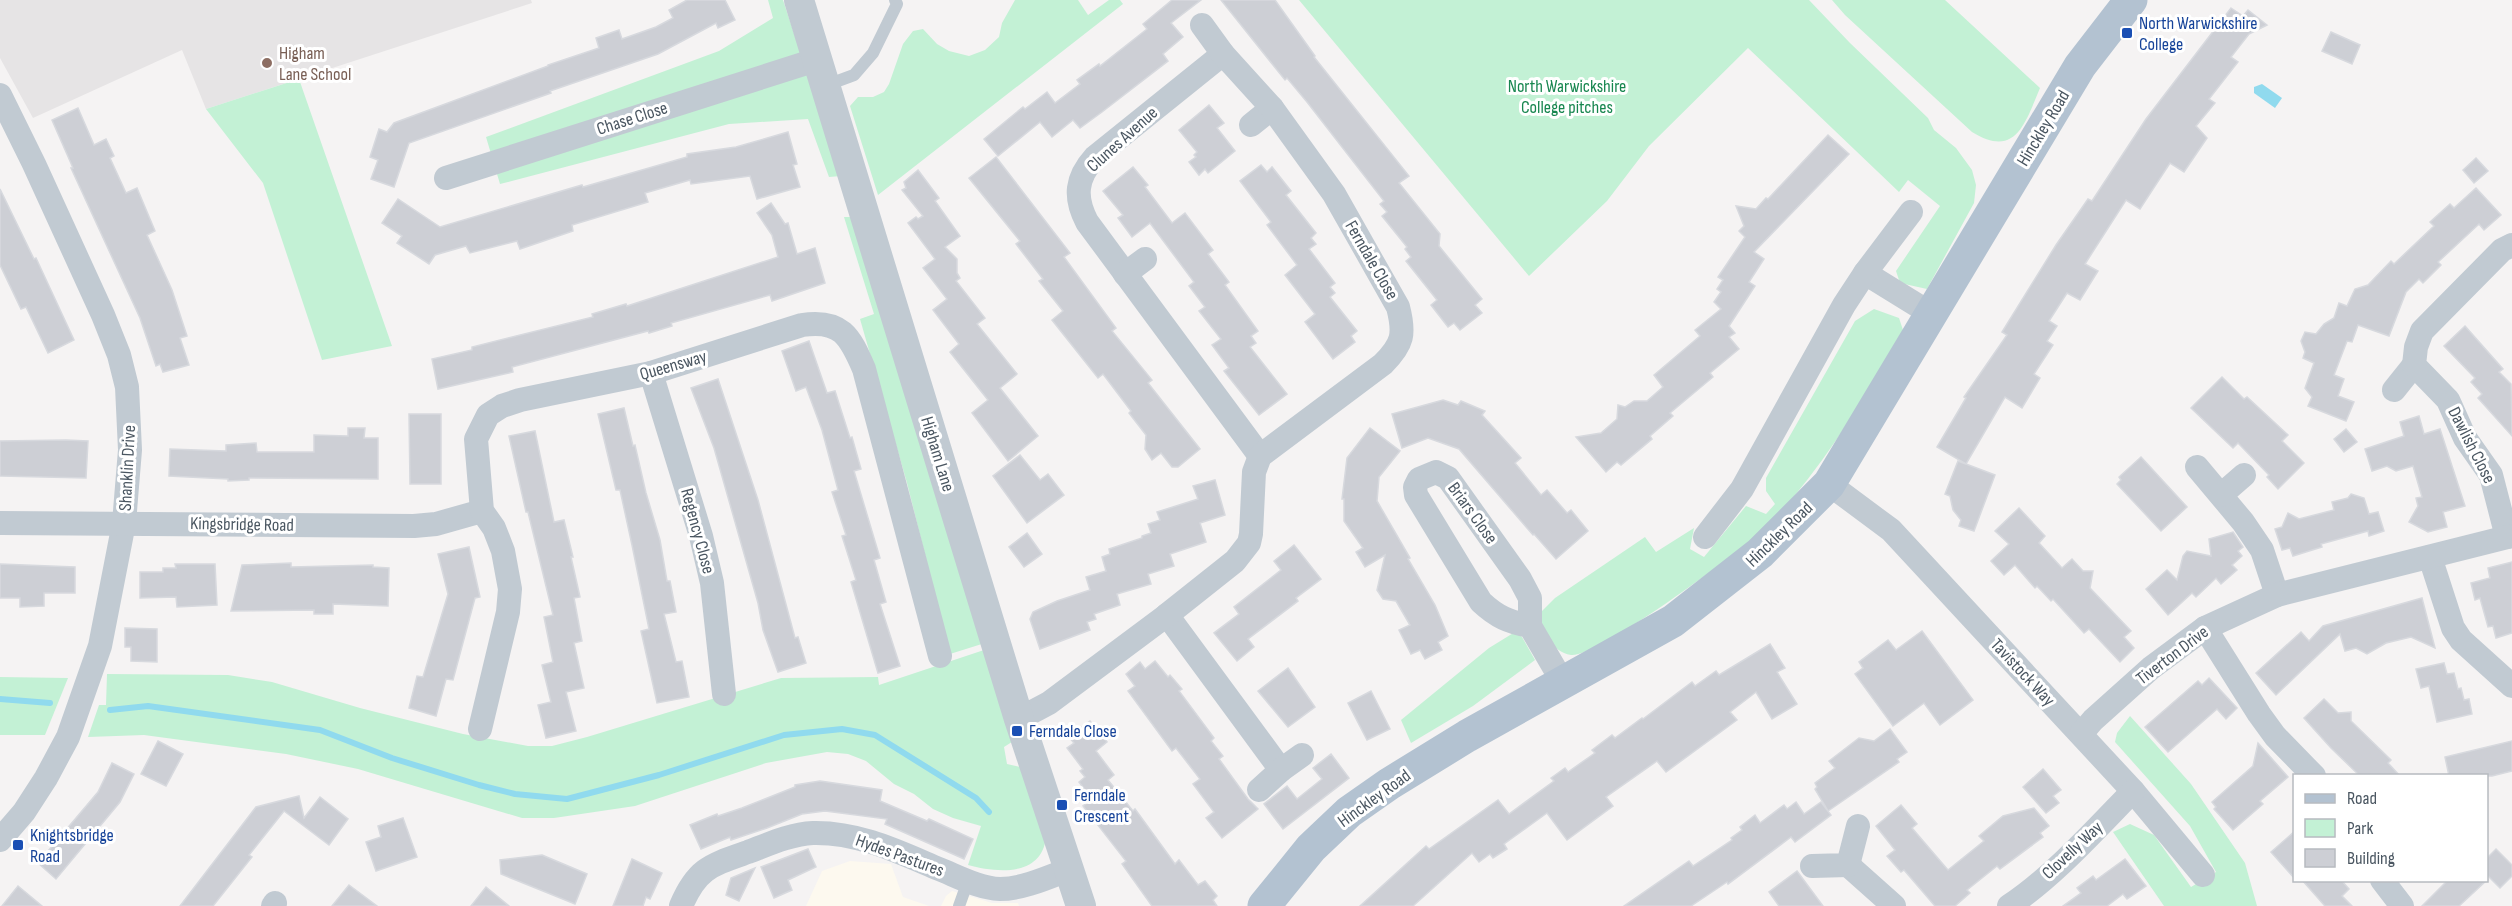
<svg xmlns="http://www.w3.org/2000/svg" width="2512" height="906" viewBox="0 0 2512 906" font-family="'Sofia Sans Condensed',sans-serif">
<rect width="100%" height="100%" fill="#f5f3f3"/>
<!-- commercial -->
<g fill="#fdf9ef">
<polygon points="850,861 891,864 903,897 929,906 806,906 822,871"/>
<polygon points="952,891 992,903 1018,903 1019,906 941,906 946,896"/>
</g>
<!-- education -->
<polygon fill="#e6e4e5" points="0,0 531,0 532,3 206,109 182,50 33,118 0,58"/>
<!-- green -->
<g fill="#c3f1d5">
<polygon points="768,0 783,0 841,176 829,177 808,119 729,124 500,184 486,137 719,51 773,18"/>
<polygon points="1015,0 1078,0 1088,15 1109,0 1120,0 1123,4 878,195 850,106 858,97 873,97 884,92 889,84 903,44 913,31 923,29 937,44 949,51 969,56 985,50 999,37 1002,23"/>
<polygon points="1299,0 1809,0 1850,43 1928,118 1934,130 1956,148 1972,170 1976,185 1974,203 1927,289 1900,283 1896,271 1940,206 1908,180 1899,192 1748,48 1649,146 1607,201 1529,276"/>
<path d="M1832 0H1945L2040 88C2025 123 2016 159 1972 132L1845 15Z"/>
<polygon points="299,79 392,346 322,360 263,183 206,109"/>
<polygon points="844,217 853,217 985,643 950,654 907,483 860,319 874,314"/>
<path d="M1874 309 1899 318 1904 333C1869 390 1835 447 1792 499 1779 514 1763 531 1747 544 1722 564 1596 658 1571 655 1551 652 1545 631 1538 615L1555 598 1645 537 1656 552 1694 528 1690 549 1704 557 1746 506 1766 514 1775 504 1766 491V478L1855 321Z"/>
<polygon points="1515,632 1522,637 1535,660 1473,706 1411,743 1401,720 1489,648"/>
<path d="M987 649 1015 740 1004 747 1007 764 1024 768 1046 837C1042 877 997 873 968 865L981 826 953 818 933 809 914 794 894 784 866 761 848 754 827 752 766 763 635 806 554 818H522L358 769 286 754 144 735 88 737 99 705H106L107 674 228 675 272 682 360 708 463 734 528 746H552L587 737 781 678 878 677 879 685Z"/>
<polygon points="0,677 68,678 45,735 0,735"/>
<polygon points="2130,716 2191,784 2245,863 2257,906 2164,906 2113,832 2130,824 2154,835 2191,887 2216,872 2190,826 2115,742 2117,733"/>
</g>
<!-- water -->
<polygon fill="#90daee" points="2262,84 2282,98 2275,108 2254,93 2254,87"/>
<g fill="none" stroke-linecap="round" stroke-linejoin="round">
<!-- stream -->
<g stroke="#90daee" stroke-width="6">
<polyline points="0,699 50,703"/>
<polyline points="110,710 148,706 320,730 392,758 479,785 515,794 567,799 659,775 784,735 842,729 875,735 883,740 976,798 989,812"/>
</g>
</g>
<!-- building -->
<g fill="#cdcfd5" stroke="#d7d9de" stroke-width="1.5">
<polygon points="687,0 725,0 735,20 718,28 716,23 658,54 550,91 551,93 409,143 394,187 371,179 378,160 370,157 379,129 387,132 394,123 548,66 548,65 599,48 596,38 619,30 622,39 656,27 673,18 669,10"/>
<polygon points="1172,0 1201,0 1171,23 1183,37 1163,54 1168,61 1102,112 1080,128 1073,120 1052,137 1040,122 998,156 984,139 1023,107 1025,109 1047,92 1055,103 1080,84 1077,80 1099,64 1100,66 1147,29 1143,24"/>
<polygon points="1221,0 1275,0 1315,56 1314,57 1409,176 1399,183 1440,234 1439,246 1482,299 1475,305 1482,313 1460,330 1454,323 1448,327 1431,305 1437,300 1406,261 1411,257 1405,249 1407,247 1382,216 1387,212 1380,204 1384,201 1307,102 1287,78 1285,80"/>
<polygon points="2231,8 2243,16 2248,10 2267,25 2249,34 2231,57 2238,62 2209,99 2215,103 2196,126 2207,138 2184,172 2170,163 2140,209 2126,200 2085,264 2098,271 2080,300 2067,293 2049,321 2057,326 2047,341 2053,345 2034,374 2040,378 2022,408 2005,397 1966,464 1937,447 1966,398 1964,397 2007,335 2002,332 2056,245 2088,199 2092,201 2146,119"/>
<polygon points="2331,32 2360,45 2352,64 2322,51"/>
<polygon points="1209,105 1224,123 1217,128 1235,151 1208,173 1205,169 1199,175 1189,162 1196,157 1194,155 1197,152 1179,130"/>
<polygon points="78,108 94,145 106,139 114,156 110,158 126,193 137,188 155,231 147,235 172,290 187,336 180,338 189,365 163,372 160,364 156,366 140,318 71,168 73,168 52,120"/>
<polygon points="788,132 797,164 793,165 800,187 757,199 750,176 691,184 690,180 645,193 648,202 572,225 573,231 520,249 517,241 470,253 466,246 435,255 429,264 397,243 402,236 382,223 398,199 440,227 582,185 583,187 687,157 687,154 736,147"/>
<polygon points="1828,135 1849,154 1754,252 1764,259 1749,282 1755,286 1729,326 1735,333 1729,337 1739,349 1710,373 1713,377 1670,413 1673,416 1650,436 1652,439 1621,465 1617,462 1606,472 1576,437 1601,433 1617,419 1618,405 1625,407 1634,401 1647,401 1663,387 1654,375 1700,336 1695,330 1721,309 1714,302 1721,292 1717,289 1723,280 1718,277 1745,237 1739,231 1744,226 1736,206 1756,209 1766,198 1768,199"/>
<polygon points="996,157 1070,253 1064,257 1116,328 1112,331 1152,380 1148,383 1200,449 1178,467 1172,467 1161,453 1152,460 1145,449 1146,435 1129,413 1131,411 1103,374 1098,378 1052,320 1063,311 1039,281 1043,279 1016,244 1020,241 969,178"/>
<polygon points="2476,158 2488,171 2474,183 2463,170"/>
<polygon points="1261,165 1267,172 1272,167 1291,191 1286,195 1316,233 1311,238 1316,244 1309,249 1335,283 1330,287 1335,293 1330,297 1357,331 1351,336 1355,342 1333,359 1305,322 1315,314 1285,275 1297,265 1267,225 1271,222 1240,181"/>
<polygon points="1133,167 1148,185 1145,187 1172,223 1185,213 1213,250 1208,254 1229,282 1225,285 1258,331 1251,336 1256,343 1250,347 1287,394 1259,415 1224,371 1229,368 1212,345 1221,339 1199,311 1205,307 1189,286 1194,282 1150,223 1132,237 1118,218 1123,215 1103,191"/>
<polygon points="918,170 939,198 935,201 960,236 945,247 957,259 957,273 960,278 956,281 985,318 977,324 1017,374 1000,388 1038,436 1008,461 972,413 988,400 950,352 959,344 933,310 947,299 923,268 935,259 908,223 916,217 918,219 923,216 902,190 906,188 904,182"/>
<polygon points="2476,188 2501,215 2484,230 2479,224 2438,262 2441,265 2423,283 2419,279 2406,292 2389,336 2358,325 2352,342 2347,341 2334,375 2344,379 2338,396 2354,402 2346,421 2308,406 2312,397 2305,388 2314,363 2303,358 2305,352 2301,341 2305,332 2316,334 2324,324 2334,318 2339,303 2347,306 2355,289 2368,285 2391,261 2394,264 2434,226 2430,222 2450,204 2454,208"/>
<polygon points="0,189 34,259 36,258 74,340 48,353 26,307 21,309 0,265"/>
<polygon points="771,203 785,224 788,223 797,254 815,248 825,283 772,301 770,295 671,323 672,326 649,333 648,331 512,367 513,372 438,389 432,359 472,350 472,347 593,317 592,314 626,304 627,306 778,257 772,235 757,213"/>
<polygon points="2465,326 2503,369 2499,372 2511,384 2512,436 2478,398 2482,394 2471,382 2475,378 2444,346"/>
<polygon points="809,341 827,393 835,391 850,438 852,437 861,469 854,471 880,558 874,560 886,602 880,604 900,666 878,673 851,582 856,580 842,536 846,535 832,492 838,490 822,430 806,387 796,391 782,351"/>
<polygon points="2222,377 2244,399 2247,397 2288,435 2282,441 2304,463 2278,489 2267,477 2269,475 2238,443 2233,448 2191,408"/>
<polygon points="718,379 758,500 795,638 798,637 806,663 778,672 763,630 758,603 714,448 691,388"/>
<polygon points="1443,400 1458,405 1461,401 1485,411 1482,415 1521,458 1515,463 1541,495 1547,490 1567,513 1571,510 1588,531 1556,559 1534,534 1533,535 1459,449 1428,438 1402,448 1392,414"/>
<polygon points="624,408 633,446 635,445 646,493 660,540 667,581 670,581 676,612 664,614 676,662 682,661 689,697 657,703 641,631 649,629 632,545 620,490 616,490 598,414"/>
<polygon points="409,414 441,414 441,484 410,484"/>
<polygon points="2419,416 2424,434 2440,429 2465,506 2443,512 2447,527 2428,532 2409,522 2418,506 2416,498 2422,497 2413,466 2396,471 2387,466 2372,471 2365,449 2404,436 2400,422"/>
<polygon points="348,428 365,428 364,438 378,438 378,479 249,478 249,480 228,481 228,479 169,476 170,449 226,451 226,445 256,443 257,452 314,452 314,435 348,436"/>
<polygon points="1370,428 1400,451 1379,477 1377,501 1410,558 1408,559 1435,605 1448,636 1438,642 1442,650 1425,659 1420,650 1411,654 1399,630 1410,625 1396,601 1383,599 1377,590 1385,555 1365,567 1356,552 1363,548 1344,521 1344,499 1342,499 1347,458"/>
<polygon points="2346,429 2357,442 2344,452 2334,439"/>
<polygon points="535,431 554,522 564,520 573,557 571,557 580,597 574,598 582,641 574,643 584,688 566,692 576,731 546,738 538,705 551,702 542,665 553,662 544,617 553,615 528,512 526,512 509,436"/>
<polygon points="66,440 88,441 86,478 0,476 0,441"/>
<polygon points="1020,455 1040,480 1048,474 1064,495 1027,523 993,476"/>
<polygon points="2141,457 2187,507 2161,531 2117,484 2121,480 2119,477"/>
<polygon points="1958,461 1995,475 1974,531 1959,526 1961,520 1953,510 1950,496 1945,494"/>
<polygon points="1215,480 1225,515 1200,523 1206,542 1170,554 1174,566 1148,574 1151,584 1117,594 1120,605 1094,614 1096,619 1087,622 1090,630 1040,649 1030,619 1033,612 1057,601 1090,590 1086,577 1106,571 1102,557 1110,554 1109,549 1142,538 1142,536 1151,533 1148,524 1160,520 1157,512 1198,499 1193,486"/>
<polygon points="2351,494 2364,498 2369,514 2378,512 2384,531 2369,536 2368,531 2321,544 2322,547 2293,556 2290,548 2282,550 2275,529 2282,527 2288,513 2299,519 2334,510 2332,502 2348,498"/>
<polygon points="2019,508 2045,536 2039,543 2062,568 2072,559 2083,571 2093,571 2090,588 2131,631 2124,637 2134,648 2120,662 2089,629 2084,633 2053,599 2051,601 2037,586 2035,588 2015,565 2004,575 1991,561 2009,544 1995,531"/>
<polygon points="2233,532 2243,547 2238,551 2242,556 2232,565 2237,570 2221,584 2216,578 2196,597 2192,593 2168,615 2146,589 2167,570 2177,580 2183,556 2187,551 2211,556 2209,539"/>
<polygon points="1027,533 1042,554 1024,567 1009,547"/>
<polygon points="1294,545 1321,579 1296,598 1298,601 1248,639 1254,647 1237,661 1214,633 1239,614 1234,607 1281,570 1274,561"/>
<polygon points="469,547 480,597 475,598 453,680 446,679 436,716 409,708 417,676 423,677 448,594 438,554"/>
<polygon points="2512,562 2512,633 2496,638 2493,626 2488,627 2480,598 2475,600 2471,583 2490,578 2488,568"/>
<polygon points="291,563 291,567 373,565 373,567 389,568 388,606 333,604 333,614 314,614 314,610 231,611 242,565"/>
<polygon points="0,564 75,567 75,593 44,593 44,606 20,607 20,598 0,598"/>
<polygon points="175,564 215,564 217,605 177,607 176,597 140,598 140,572 163,572 163,568 176,568"/>
<polygon points="2422,598 2435,648 2411,637 2386,643 2367,654 2356,648 2345,651 2340,634 2276,695 2256,673 2301,632 2309,641 2323,626"/>
<polygon points="125,628 157,629 157,662 131,661 131,647 125,647"/>
<polygon points="1922,631 1973,700 1940,725 1924,703 1893,726 1855,674 1863,668 1859,662 1888,640 1896,650"/>
<polygon points="1770,644 1785,668 1777,672 1797,704 1772,719 1756,692 1730,712 1737,720 1666,772 1657,761 1606,797 1613,806 1567,840 1547,813 1504,844 1507,849 1493,858 1490,854 1479,862 1472,853 1413,906 1360,906 1426,846 1429,849 1498,800 1509,814 1554,781 1551,778 1565,768 1568,772 1595,753 1592,750 1612,735 1615,738 1642,718 1643,719 1692,682 1695,686 1716,671 1719,675"/>
<polygon points="1155,661 1168,677 1170,675 1182,689 1179,691 1214,738 1211,741 1223,756 1219,759 1248,799 1258,809 1222,838 1206,818 1214,812 1193,784 1200,779 1176,748 1172,751 1128,691 1135,686 1126,674 1140,662 1145,669"/>
<polygon points="2444,663 2447,674 2454,673 2458,689 2461,688 2464,700 2469,699 2472,714 2437,722 2429,686 2421,688 2416,669"/>
<polygon points="1288,668 1315,707 1288,727 1258,691"/>
<polygon points="2209,678 2237,708 2226,719 2217,709 2168,752 2145,727 2198,681 2202,685"/>
<polygon points="1371,691 1390,729 1367,740 1348,703"/>
<polygon points="2324,699 2338,713 2351,712 2351,721 2391,760 2388,763 2400,776 2360,776 2331,748 2304,718"/>
<polygon points="1090,721 1107,742 1096,751 1114,775 1108,780 1133,811 1135,809 1175,864 1179,860 1198,885 1205,881 1217,896 1213,900 1217,906 1152,906 1122,864 1126,861 1083,806 1092,799 1079,782 1085,777 1080,771 1083,769 1067,748 1074,743 1069,737"/>
<polygon points="1890,729 1907,752 1897,759 1899,762 1828,811 1815,789 1817,787 1815,783 1835,768 1829,761 1859,738 1874,741"/>
<polygon points="158,741 183,754 166,786 141,774"/>
<polygon points="2512,741 2512,771 2492,776 2449,776 2445,757"/>
<polygon points="2258,743 2288,777 2260,801 2263,804 2233,830 2214,809 2216,807 2212,802 2253,766"/>
<polygon points="1331,754 1349,778 1283,829 1264,804 1287,786 1297,799 1322,779 1313,768"/>
<polygon points="112,763 134,774 120,802 56,879 38,863 98,792"/>
<polygon points="2043,769 2061,790 2053,796 2059,803 2046,813 2023,787"/>
<polygon points="820,781 882,790 880,801 927,821 929,819 973,839 964,859 885,824 887,819 825,811 802,814 767,828 731,840 730,837 701,849 690,825 717,814 718,816 742,808 795,787 795,785"/>
<polygon points="299,796 304,818 320,797 348,819 329,845 284,811 249,855 252,857 213,906 180,906 256,807"/>
<polygon points="1796,802 1804,814 1821,802 1831,815 1795,842 1791,837 1728,884 1727,882 1691,906 1624,906 1689,861 1693,866 1732,840 1731,838 1742,830 1740,827 1755,815 1760,823 1784,805 1787,809"/>
<polygon points="1901,805 1917,824 1912,828 1948,870 1984,841 1979,836 2003,816 2034,808 2049,826 2040,833 2043,837 2000,869 1997,866 1967,890 1970,893 1955,906 1935,906 1904,870 1901,872 1887,856 1895,850 1876,826"/>
<polygon points="403,818 417,857 376,871 366,842 381,837 378,826"/>
<polygon points="2295,831 2295,879 2271,852"/>
<polygon points="808,849 816,867 788,880 792,890 774,898 761,867"/>
<polygon points="2496,849 2512,865 2512,876 2500,888 2487,875 2487,858"/>
<polygon points="542,855 587,874 575,904 501,874 500,860"/>
<polygon points="632,859 662,873 650,899 646,897 643,906 613,906"/>
<polygon points="2125,859 2146,886 2127,899 2123,894 2107,906 2063,906 2081,893 2077,888 2093,876 2096,880"/>
<polygon points="755,868 739,901 726,895 731,878"/>
<polygon points="1797,871 1823,906 1779,906 1769,892"/>
<polygon points="2302,880 2341,880 2349,889 2342,896 2352,906 2325,906"/>
<polygon points="2448,880 2487,880 2459,906 2422,906"/>
<polygon points="349,885 377,906 332,906"/>
<polygon points="18,886 42,906 2,906"/>
<polygon points="486,887 509,906 471,906"/>
</g>
<g fill="none" stroke-linecap="round" stroke-linejoin="round">
<!-- service -->
<g stroke="#c1cad2" stroke-width="12">
<polyline points="827,85 854,75 873,53 897,4 895,0"/>
<polyline points="959,906 968,881"/>
</g>
<!-- minor -->
<g stroke="#c1cad2" stroke-width="24">
<path d="M1223 54 1095 157C1076 178 1074 197 1087 222L1260 456"/>
<polyline points="0,95 34,164 103,315 119,355 127,387 130,450 124,523 100,646 68,737 46,778 24,812 0,840"/>
<polyline points="1251,125 1272,108"/>
<polyline points="446,178 819,59"/>
<polyline points="1865,273 1933,315"/>
<polyline points="1125,274 1145,259"/>
<polyline points="651,373 701,536 712,583 724,694"/>
<polyline points="2394,390 2414,365"/>
<polyline points="2197,467 2243,522 2262,550 2277,595"/>
<polyline points="1829,484 1891,530 2133,791 2203,875"/>
<polyline points="2221,495 2244,475"/>
<polyline points="0,523 414,526 436,524 482,511"/>
<polyline points="1705,537 1742,489 1844,305 1865,273 1911,212"/>
<polyline points="2507,537 2491,475 2465,438 2448,400 2414,365 2416,347 2422,331 2502,250 2512,245"/>
<polyline points="2430,557 2453,628 2461,640 2512,686"/>
<polyline points="1167,615 1281,770"/>
<path d="M1530 626V598L1520 579 1448 478 1436 472 1419 479 1415 487 1416 495 1481 602C1497 617 1509 622 1530 626L1562 681"/>
<polyline points="2205,628 2259,714 2275,736 2314,776"/>
<path d="M1019 719 1049 703 1167 615 1235 561 1249 543 1251 534 1254 472 1260 456 1383 364C1403 344 1405 334 1398 307L1334 194 1272 108 1223 54 1202 25"/>
<path d="M480 729 508 612 510 589 503 551 494 528 482 511 476 439 488 415 502 406 520 400 651 373 802 325C841 319 850 336 864 369L940 656"/>
<polyline points="2081,734 2093,720 2151,668 2205,628 2277,595 2512,536"/>
<polyline points="1259,790 1281,770 1302,755"/>
<polyline points="1848,865 1894,906"/>
<polyline points="1812,866 1848,865 1858,826"/>
<polyline points="2382,880 2402,906"/>
<polyline points="273,906 275,903"/>
<path d="M681 906C697 868 711 865 748 852 769 844 791 834 813 833 859 832 899 852 939 869 959 877 979 888 1000 889 1023 889 1049 877 1070 869"/>
<path d="M2009 906C2053 877 2096 829 2133 791"/>
</g>
<!-- tertiary -->
<polyline stroke="#c1cad2" stroke-width="30" points="799,0 1019,719 1081,906"/>
<!-- primary -->
<polyline stroke="#b3c2d1" stroke-width="33" points="1264,906 1311,848 1349,812 1389,784 1467,736 1673,621 1760,553 1829,484 2080,66 2131,0"/>
</g>
<!-- markers -->
<g fill="#1a4fb4" stroke="#fff" stroke-width="2">
<rect x="2121" y="27" width="12" height="12" rx="3"/>
<rect x="1011" y="725" width="12" height="12" rx="3"/>
<rect x="1056" y="799" width="12" height="12" rx="3"/>
<rect x="12" y="839" width="12" height="12" rx="3"/>
</g>
<circle fill="#8d6e63" stroke="#fff" stroke-width="2" cx="267" cy="63" r="6"/>
<g text-anchor="middle" stroke-width="6" stroke-linejoin="round" paint-order="stroke">
<!-- transit labels -->
<g font-size="18" fill="#164399" stroke="#fff" text-anchor="start">
<text x="2139" y="29">North Warwickshire<tspan x="2139" dy="21">College</tspan></text>
<text x="1029" y="737">Ferndale Close</text>
<text x="1074" y="801">Ferndale<tspan x="1074" dy="21">Crescent</tspan></text>
<text x="30" y="841">Knightsbridge<tspan x="30" dy="21">Road</tspan></text>
</g>
<!-- education labels -->
<g font-size="18" fill="#785e54" stroke="#fff" text-anchor="start">
<text x="279" y="59">Higham<tspan x="279" dy="21">Lane School</tspan></text>
</g>
<!-- park labels -->
<g font-size="18" fill="#17864f" stroke="#fff">
<text x="1567" y="92">North Warwickshire<tspan x="1567" dy="21">College pitches</tspan></text>
</g>
<!-- street labels -->
<g font-size="18" fill="#4a5661" stroke="#fff">
<text transform="translate(632 118) rotate(-18)" y="6">Chase Close</text>
<text transform="translate(2043 128) rotate(-59)" y="6">Hinckley Road</text>
<text transform="translate(1122 139) rotate(-42)" y="6">Clunes Avenue</text>
<text transform="translate(1372 260) rotate(60)" y="6">Ferndale Close</text>
<text transform="translate(673 365) rotate(-16)" y="6">Queensway</text>
<text transform="translate(2472 445) rotate(63)" y="6">Dawlish Close</text>
<text transform="translate(938 454) rotate(73)" y="6">Higham Lane</text>
<text transform="translate(127 468) rotate(-87)" y="6">Shanklin Drive</text>
<text transform="translate(1473 513) rotate(54)" y="6">Briars Close</text>
<text transform="translate(242 524) rotate(1)" y="6">Kingsbridge Road</text>
<text transform="translate(698 531) rotate(75)" y="6">Regency Close</text>
<text transform="translate(1779 534) rotate(-44)" y="6">Hinckley Road</text>
<text transform="translate(2172 655) rotate(-37)" y="6">Tiverton Drive</text>
<text transform="translate(2023 672) rotate(47)" y="6">Tavistock Way</text>
<text transform="translate(1374 798) rotate(-36)" y="6">Hinckley Road</text>
<text transform="translate(2072 850) rotate(-43)" y="6">Clovelly Way</text>
<text transform="translate(900 855) rotate(20)" y="6">Hydes Pastures</text>
</g>
</g>
<!-- legend -->
<rect x="2293" y="774" width="195" height="108" fill="#ffffff" stroke="#b7bbc0" stroke-width="1.5"/>
<rect x="2305" y="794" width="30" height="9" fill="#b3c2d1" stroke="#b7bbc0" stroke-width="1.5"/>
<text x="2347" y="804" font-size="18" fill="#4a5661">Road</text>
<rect x="2305" y="819" width="30" height="18" fill="#c3f1d5" stroke="#b7bbc0" stroke-width="1.5"/>
<text x="2347" y="834" font-size="18" fill="#4a5661">Park</text>
<rect x="2305" y="849" width="30" height="18" fill="#cdcfd5" stroke="#b7bbc0" stroke-width="1.5"/>
<text x="2347" y="864" font-size="18" fill="#4a5661">Building</text>
</svg>
